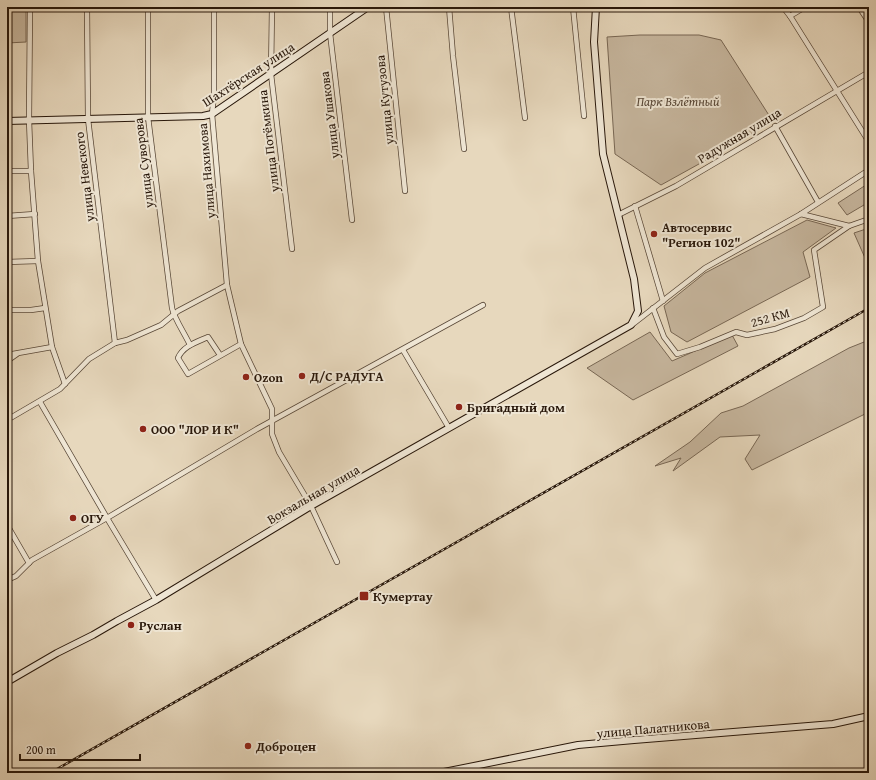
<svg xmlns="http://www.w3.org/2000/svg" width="876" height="780" viewBox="0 0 876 780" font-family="'Gentium Book Plus',serif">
<rect width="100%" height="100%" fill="#e7d8bd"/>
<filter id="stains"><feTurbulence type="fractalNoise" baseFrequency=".005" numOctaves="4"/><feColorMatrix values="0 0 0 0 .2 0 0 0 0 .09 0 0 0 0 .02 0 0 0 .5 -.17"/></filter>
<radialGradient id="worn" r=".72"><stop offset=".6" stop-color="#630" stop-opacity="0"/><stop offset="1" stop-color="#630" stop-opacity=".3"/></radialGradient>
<!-- green -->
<g fill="#c7b79f" stroke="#786754">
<polygon points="7,7 26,7 26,42 7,43"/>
<polygon points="640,35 699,35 721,40 772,120 744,139 661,185 615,154 607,37"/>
<polygon points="869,183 869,202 847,215 838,203"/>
<polygon points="807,220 836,228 803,252 810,277 687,342 671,332 664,306 705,273"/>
<polygon points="869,228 869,267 854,233"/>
<polygon points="650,332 672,361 732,335 738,346 633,400 587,368"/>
<polygon points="869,340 869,412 752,470 745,459 760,435 720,437 673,471 681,458 655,466 690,442 721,413 743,406 849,348"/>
</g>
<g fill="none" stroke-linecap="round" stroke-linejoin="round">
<defs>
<g id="street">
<polyline points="30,7 29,120 31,171 38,261 52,347 65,384"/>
<polyline points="87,7 88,119 115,343"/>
<path d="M148 7V117L172 308C174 318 185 334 190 345"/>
<polyline points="214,7 214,95 212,114 227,285 241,344 272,409 272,434 279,452 311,506 337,562"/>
<polyline points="272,7 271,74 292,249"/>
<polyline points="330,7 330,33 352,220"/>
<polyline points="386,7 405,191"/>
<polyline points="449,7 453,56 464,149"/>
<polyline points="511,7 525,118"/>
<polyline points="573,7 584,116"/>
<polyline points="783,7 790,16 869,142"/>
<polyline points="859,7 869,22"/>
<polyline points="790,16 805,7"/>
<polyline points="775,126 818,202"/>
<polyline points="7,171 31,171"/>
<polyline points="635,206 663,301"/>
<polyline points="801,214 849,226 869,219"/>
<polyline points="618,215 676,186 869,72"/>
<polyline points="7,216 35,214"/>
<polyline points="7,262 38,261"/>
<polyline points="653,308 664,337 677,354 700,347 736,332 747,335 775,329 804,318 823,307 814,250 849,226"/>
<polyline points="7,310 31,310 45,308"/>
<polyline points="633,324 705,268 801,214 869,170"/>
<polyline points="403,350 449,428"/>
<polyline points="7,355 52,347"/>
<path d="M220 355 208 337C197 342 183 346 178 358L188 374 241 344"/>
<polyline points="7,361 17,354"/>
<polyline points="40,402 107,518 156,600"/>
<polyline points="7,420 60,389 89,359 115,343 127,340 161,325 178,311 227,285"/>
<polyline points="7,525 29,563"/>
<polyline points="7,580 16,576 32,560 107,518 257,429 483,305"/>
</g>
<g id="secondary">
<polyline points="7,121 203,116 212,114 368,7"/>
<polyline points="7,682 57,653 93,635 117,621 156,600 311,506 631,325 638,311 634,279 603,154 594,42 596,7"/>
<polyline points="439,773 578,745 634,740 833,724 869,716"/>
</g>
</defs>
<!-- street casing -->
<use href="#street" stroke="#584737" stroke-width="6"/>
<!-- secondary casing -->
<use href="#secondary" stroke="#28170a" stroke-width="8"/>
<!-- street -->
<use href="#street" stroke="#efe6d4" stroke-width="4.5"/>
<!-- secondary -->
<use href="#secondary" stroke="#efe6d4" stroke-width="6"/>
<defs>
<polyline id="rail" points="50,773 869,308"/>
</defs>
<!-- rail casing -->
<use href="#rail" stroke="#28170a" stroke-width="2.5"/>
<!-- rail -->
<use href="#rail" stroke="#efe6d4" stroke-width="1" stroke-dasharray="3" stroke-linecap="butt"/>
</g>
<!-- markers -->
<g fill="#8f2418" stroke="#efe6d4" stroke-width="1.5">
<circle cx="654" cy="234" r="4"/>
<circle cx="302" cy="376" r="4"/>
<circle cx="246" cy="377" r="4"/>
<circle cx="459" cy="407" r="4"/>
<circle cx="143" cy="429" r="4"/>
<circle cx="73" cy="518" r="4"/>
<rect x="359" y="591" width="10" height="10" rx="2"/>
<circle cx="131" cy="625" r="4"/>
<circle cx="248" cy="746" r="4"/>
</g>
<g text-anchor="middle" stroke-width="4" stroke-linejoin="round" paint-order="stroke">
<!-- street labels -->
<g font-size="13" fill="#28170a" stroke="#efe6d4">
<text transform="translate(248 74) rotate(-33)" y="5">Шахтёрская улица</text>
<text transform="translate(384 100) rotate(-96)" y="5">улица Кутузова</text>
<text transform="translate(329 115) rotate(-97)" y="5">улица Ушакова</text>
<text transform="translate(739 135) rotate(-31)" y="5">Радужная улица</text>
<text transform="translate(268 141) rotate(-97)" y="5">улица Потёмкина</text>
<text transform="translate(143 163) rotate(-97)" y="5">улица Суворова</text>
<text transform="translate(206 171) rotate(-95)" y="5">улица Нахимова</text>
<text transform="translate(84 177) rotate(-97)" y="5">улица Невского</text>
<text transform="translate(770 317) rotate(-16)" y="5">252 КМ</text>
<text transform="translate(313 494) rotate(-30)" y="5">Вокзальная улица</text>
<text transform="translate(653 728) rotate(-5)" y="5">улица Палатникова</text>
</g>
<!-- park labels -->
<g font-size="13" font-style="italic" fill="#584737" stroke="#efe6d4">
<text x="678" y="106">Парк Взлётный</text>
</g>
<!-- poi labels -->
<g font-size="13" font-weight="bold" fill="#28170a" stroke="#efe6d4" text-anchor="start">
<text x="662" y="232">Автосервис<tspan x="662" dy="15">"Регион 102"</tspan></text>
<text x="310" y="381">Д/С РАДУГА</text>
<text x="254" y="382">Ozon</text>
<text x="467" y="412">Бригадный дом</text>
<text x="151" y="434">ООО "ЛОР И К"</text>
<text x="81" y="523">ОГУ</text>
<text x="373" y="601">Кумертау</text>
<text x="139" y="630">Руслан</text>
<text x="256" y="751">Доброцен</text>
</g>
</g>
<!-- margin -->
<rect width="876" height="780" fill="none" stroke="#e7d8bd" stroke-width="24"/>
<rect x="8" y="8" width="860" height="764" fill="none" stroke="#28170a" stroke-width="2"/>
<rect x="12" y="12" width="852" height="756" fill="none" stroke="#28170a"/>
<!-- scale -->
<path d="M20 754v6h120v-6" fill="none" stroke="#28170a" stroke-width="2"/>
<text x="26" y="754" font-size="12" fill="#28170a" stroke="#efe6d4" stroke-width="3" paint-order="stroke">200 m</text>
<rect width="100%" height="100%" filter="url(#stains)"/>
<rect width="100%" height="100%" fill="url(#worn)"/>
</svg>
